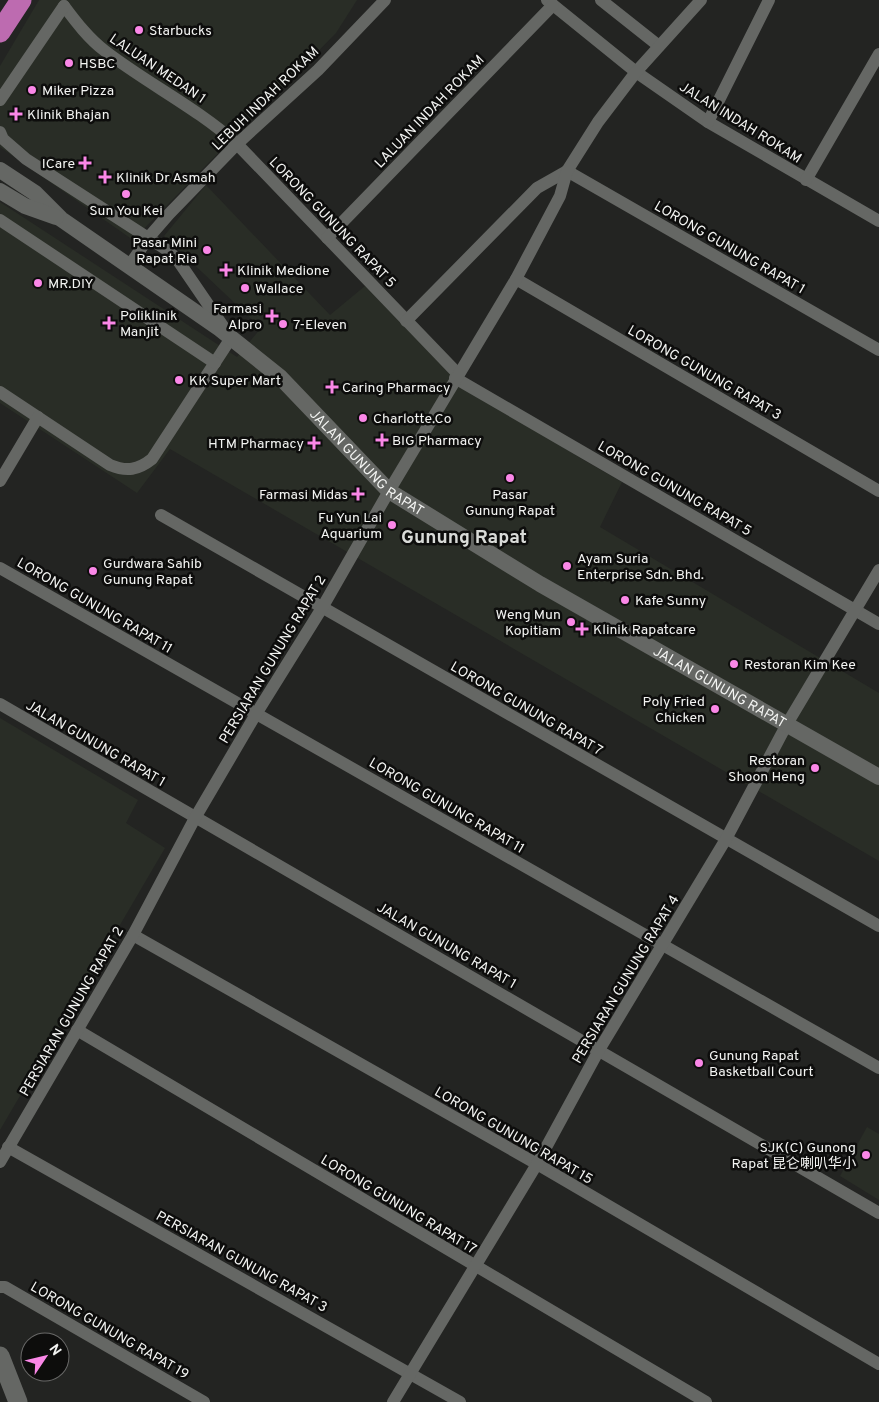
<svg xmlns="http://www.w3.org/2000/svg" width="879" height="1402" viewBox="0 0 879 1402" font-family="Overpass,'Noto Sans SC',sans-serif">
<rect width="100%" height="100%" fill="#232422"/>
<!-- built -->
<g fill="#292d26">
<polygon points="39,0 357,0 336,33 133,240 0,147 0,66"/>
<polygon points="206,185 330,315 365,286 455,378 582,459 622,482 600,527 879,693 879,861 170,449 137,493 0,403 0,202 237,357 261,328 164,236"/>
<polygon points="0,718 138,800 126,823 165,848 0,1130"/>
<polygon points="867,1127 879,1134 879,1200 840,1176"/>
</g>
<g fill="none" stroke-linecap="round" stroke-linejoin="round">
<!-- minor -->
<g stroke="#656764" stroke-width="12">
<polyline points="547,0 636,72 708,122 879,221"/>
<polyline points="601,0 659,46"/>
<path d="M64 6C76 22 89 39 105 51 148 84 197 108 237 144L458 374"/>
<polyline points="0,100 64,6"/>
<polyline points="708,122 769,0"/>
<path d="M0 132 3 139 26 159 167 250 177 259 231 338 152 459C138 470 127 472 110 465L0 392"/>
<polyline points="567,171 879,350"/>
<polyline points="806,180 879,54"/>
<polyline points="0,220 215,363"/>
<polyline points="327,238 553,5"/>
<polyline points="129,266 149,237 169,214 237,144 318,70 385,0"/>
<polyline points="516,279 879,491"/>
<polyline points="406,321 537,188 567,171"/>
<polyline points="455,378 879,624"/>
<polyline points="0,481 38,417"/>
<polyline points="161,515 879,926"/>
<polyline points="0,568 879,1068"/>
<polyline points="0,704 879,1213"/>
<polyline points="133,935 537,1164 879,1364"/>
<polyline points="77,1030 706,1402"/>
<polyline points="8,1147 460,1402"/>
<polyline points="0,1162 133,935 195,818 256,714 322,608 389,491 516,279 560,196 567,171 598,122 636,72 701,0"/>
<polyline points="0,1287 5,1287 204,1402"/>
<polyline points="393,1402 537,1164 599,1050 726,839 787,724 879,570"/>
</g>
<!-- tertiary -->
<g stroke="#656764" stroke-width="16">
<path id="s1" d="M0 170 35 193 61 219 220 329 280 377 389 491 540 584 879 777"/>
<polyline points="0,191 25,206 56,217"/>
</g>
<!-- secondary -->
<polyline stroke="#656764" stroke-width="19" points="0,1356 18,1402"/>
<!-- trunk -->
<polyline stroke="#bd6bb0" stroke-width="21" points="0,32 21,0"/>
</g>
<!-- markers -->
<g fill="#fa87e7" stroke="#0d0d0c" stroke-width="2">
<circle cx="139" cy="30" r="5"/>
<circle cx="69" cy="63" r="5"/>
<circle cx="32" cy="90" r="5"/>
<path d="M13.5 106.5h5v5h5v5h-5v5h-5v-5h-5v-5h5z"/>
<path d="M82.5 155.5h5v5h5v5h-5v5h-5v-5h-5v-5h5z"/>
<path d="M102.5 169.5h5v5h5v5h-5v5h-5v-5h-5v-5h5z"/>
<circle cx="126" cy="194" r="5"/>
<circle cx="207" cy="250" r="5"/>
<path d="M223.5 262.5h5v5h5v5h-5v5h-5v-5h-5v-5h5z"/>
<circle cx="38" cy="283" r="5"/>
<circle cx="245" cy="288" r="5"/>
<path d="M269.5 308.5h5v5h5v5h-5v5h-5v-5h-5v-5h5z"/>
<path d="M106.5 315.5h5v5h5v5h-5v5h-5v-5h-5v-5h5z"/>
<circle cx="283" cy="324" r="5"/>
<circle cx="179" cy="380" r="5"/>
<path d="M329.5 379.5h5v5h5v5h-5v5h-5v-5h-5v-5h5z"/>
<circle cx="363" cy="418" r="5"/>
<path d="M379.5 432.5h5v5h5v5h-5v5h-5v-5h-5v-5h5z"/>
<path d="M311.5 435.5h5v5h5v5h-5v5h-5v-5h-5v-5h5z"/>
<circle cx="510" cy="478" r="5"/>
<path d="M355.5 486.5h5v5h5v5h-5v5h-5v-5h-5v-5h5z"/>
<circle cx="392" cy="525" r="5"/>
<circle cx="567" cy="566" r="5"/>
<circle cx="93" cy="571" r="5"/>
<circle cx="625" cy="600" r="5"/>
<circle cx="571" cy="622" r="5"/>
<path d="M579.5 621.5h5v5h5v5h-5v5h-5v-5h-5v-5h5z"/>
<circle cx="734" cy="664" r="5"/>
<circle cx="715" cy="709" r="5"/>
<circle cx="815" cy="768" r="5"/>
<circle cx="699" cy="1063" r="5"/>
<circle cx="866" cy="1155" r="5"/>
</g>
<g text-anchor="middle" stroke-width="5" stroke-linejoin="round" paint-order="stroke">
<!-- poi labels -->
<g font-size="14" fill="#f3f4f2" stroke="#0d0d0c" text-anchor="start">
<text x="149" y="35">Starbucks</text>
<text x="79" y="68">HSBC</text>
<text x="42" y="95">Miker Pizza</text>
<text x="27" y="119">Klinik Bhajan</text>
<text x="75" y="168" text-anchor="end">ICare</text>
<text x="116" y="182">Klinik Dr Asmah</text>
<text x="126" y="215" text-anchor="middle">Sun You Kei</text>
<text x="197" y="247" text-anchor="end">Pasar Mini<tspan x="197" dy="16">Rapat Ria</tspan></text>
<text x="237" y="275">Klinik Medione</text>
<text x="48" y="288">MR.DIY</text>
<text x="255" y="293">Wallace</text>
<text x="262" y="313" text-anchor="end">Farmasi<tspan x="262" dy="16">Alpro</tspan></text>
<text x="120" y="320">Poliklinik<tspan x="120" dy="16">Manjit</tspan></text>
<text x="293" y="329">7-Eleven</text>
<text x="189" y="385">KK Super Mart</text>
<text x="342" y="392">Caring Pharmacy</text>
<text x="373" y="423">Charlotte.Co</text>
<text x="392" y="445">BIG Pharmacy</text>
<text x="304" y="448" text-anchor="end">HTM Pharmacy</text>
<text x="348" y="499" text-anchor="end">Farmasi Midas</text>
<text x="510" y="499" text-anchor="middle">Pasar<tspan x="510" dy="16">Gunung Rapat</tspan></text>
<text x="382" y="522" text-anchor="end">Fu Yun Lai<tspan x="382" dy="16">Aquarium</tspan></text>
<text x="577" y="563">Ayam Suria<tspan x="577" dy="16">Enterprise Sdn. Bhd.</tspan></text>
<text x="103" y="568">Gurdwara Sahib<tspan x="103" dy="16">Gunung Rapat</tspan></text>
<text x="635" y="605">Kafe Sunny</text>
<text x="561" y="619" text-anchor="end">Weng Mun<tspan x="561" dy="16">Kopitiam</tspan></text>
<text x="593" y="634">Klinik Rapatcare</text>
<text x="744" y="669">Restoran Kim Kee</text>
<text x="705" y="706" text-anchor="end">Poly Fried<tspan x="705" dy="16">Chicken</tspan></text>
<text x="805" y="765" text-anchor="end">Restoran<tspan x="805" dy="16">Shoon Heng</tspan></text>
<text x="709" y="1060">Gunung Rapat<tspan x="709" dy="16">Basketball Court</tspan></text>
<text x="856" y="1152" text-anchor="end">SJK(C) Gunong<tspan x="856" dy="16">Rapat 昆仑喇叭华小</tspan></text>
</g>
<!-- street labels -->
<g font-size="14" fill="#f3f4f2" stroke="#0d0d0c">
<text transform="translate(158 68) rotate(34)" y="5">LALUAN MEDAN 1</text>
<text transform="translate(265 98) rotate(-44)" y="5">LEBUH INDAH ROKAM</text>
<text transform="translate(429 111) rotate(-46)" y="5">LALUAN INDAH ROKAM</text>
<text transform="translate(741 122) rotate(32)" y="5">JALAN INDAH ROKAM</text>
<text transform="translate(333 222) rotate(46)" y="5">LORONG GUNUNG RAPAT 5</text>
<text transform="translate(730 247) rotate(30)" y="5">LORONG GUNUNG RAPAT 1</text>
<text transform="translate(705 372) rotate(30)" y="5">LORONG GUNUNG RAPAT 3</text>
<text dy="5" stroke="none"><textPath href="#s1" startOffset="471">JALAN GUNUNG RAPAT</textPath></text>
<text transform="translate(675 488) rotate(30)" y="5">LORONG GUNUNG RAPAT 5</text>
<text transform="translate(95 605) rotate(30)" y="5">LORONG GUNUNG RAPAT 11</text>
<text transform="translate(272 659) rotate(-59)" y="5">PERSIARAN GUNUNG RAPAT 2</text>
<text dy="5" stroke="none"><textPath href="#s1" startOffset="891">JALAN GUNUNG RAPAT</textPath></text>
<text transform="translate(527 708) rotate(30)" y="5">LORONG GUNUNG RAPAT 7</text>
<text transform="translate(96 743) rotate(30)" y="5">JALAN GUNUNG RAPAT 1</text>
<text transform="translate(447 805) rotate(30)" y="5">LORONG GUNUNG RAPAT 11</text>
<text transform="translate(447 945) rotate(30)" y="5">JALAN GUNUNG RAPAT 1</text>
<text transform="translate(625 979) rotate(-59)" y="5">PERSIARAN GUNUNG RAPAT 4</text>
<text transform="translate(71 1011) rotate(-60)" y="5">PERSIARAN GUNUNG RAPAT 2</text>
<text transform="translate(514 1135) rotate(30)" y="5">LORONG GUNUNG RAPAT 15</text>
<text transform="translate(399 1204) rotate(31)" y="5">LORONG GUNUNG RAPAT 17</text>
<text transform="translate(242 1261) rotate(29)" y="5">PERSIARAN GUNUNG RAPAT 3</text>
<text transform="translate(110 1330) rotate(30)" y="5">LORONG GUNUNG RAPAT 19</text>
</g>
<!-- district labels -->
<g font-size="19" font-weight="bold" fill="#d9dbd8" stroke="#0d0d0c">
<text x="464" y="543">Gunung Rapat</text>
</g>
</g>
<!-- north arrow -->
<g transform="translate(45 1357) rotate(55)"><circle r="24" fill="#0d0d0c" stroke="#696968"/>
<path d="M0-4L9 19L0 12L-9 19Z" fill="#fa87e7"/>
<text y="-8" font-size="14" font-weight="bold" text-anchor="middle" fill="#f3f4f2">N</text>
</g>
</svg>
